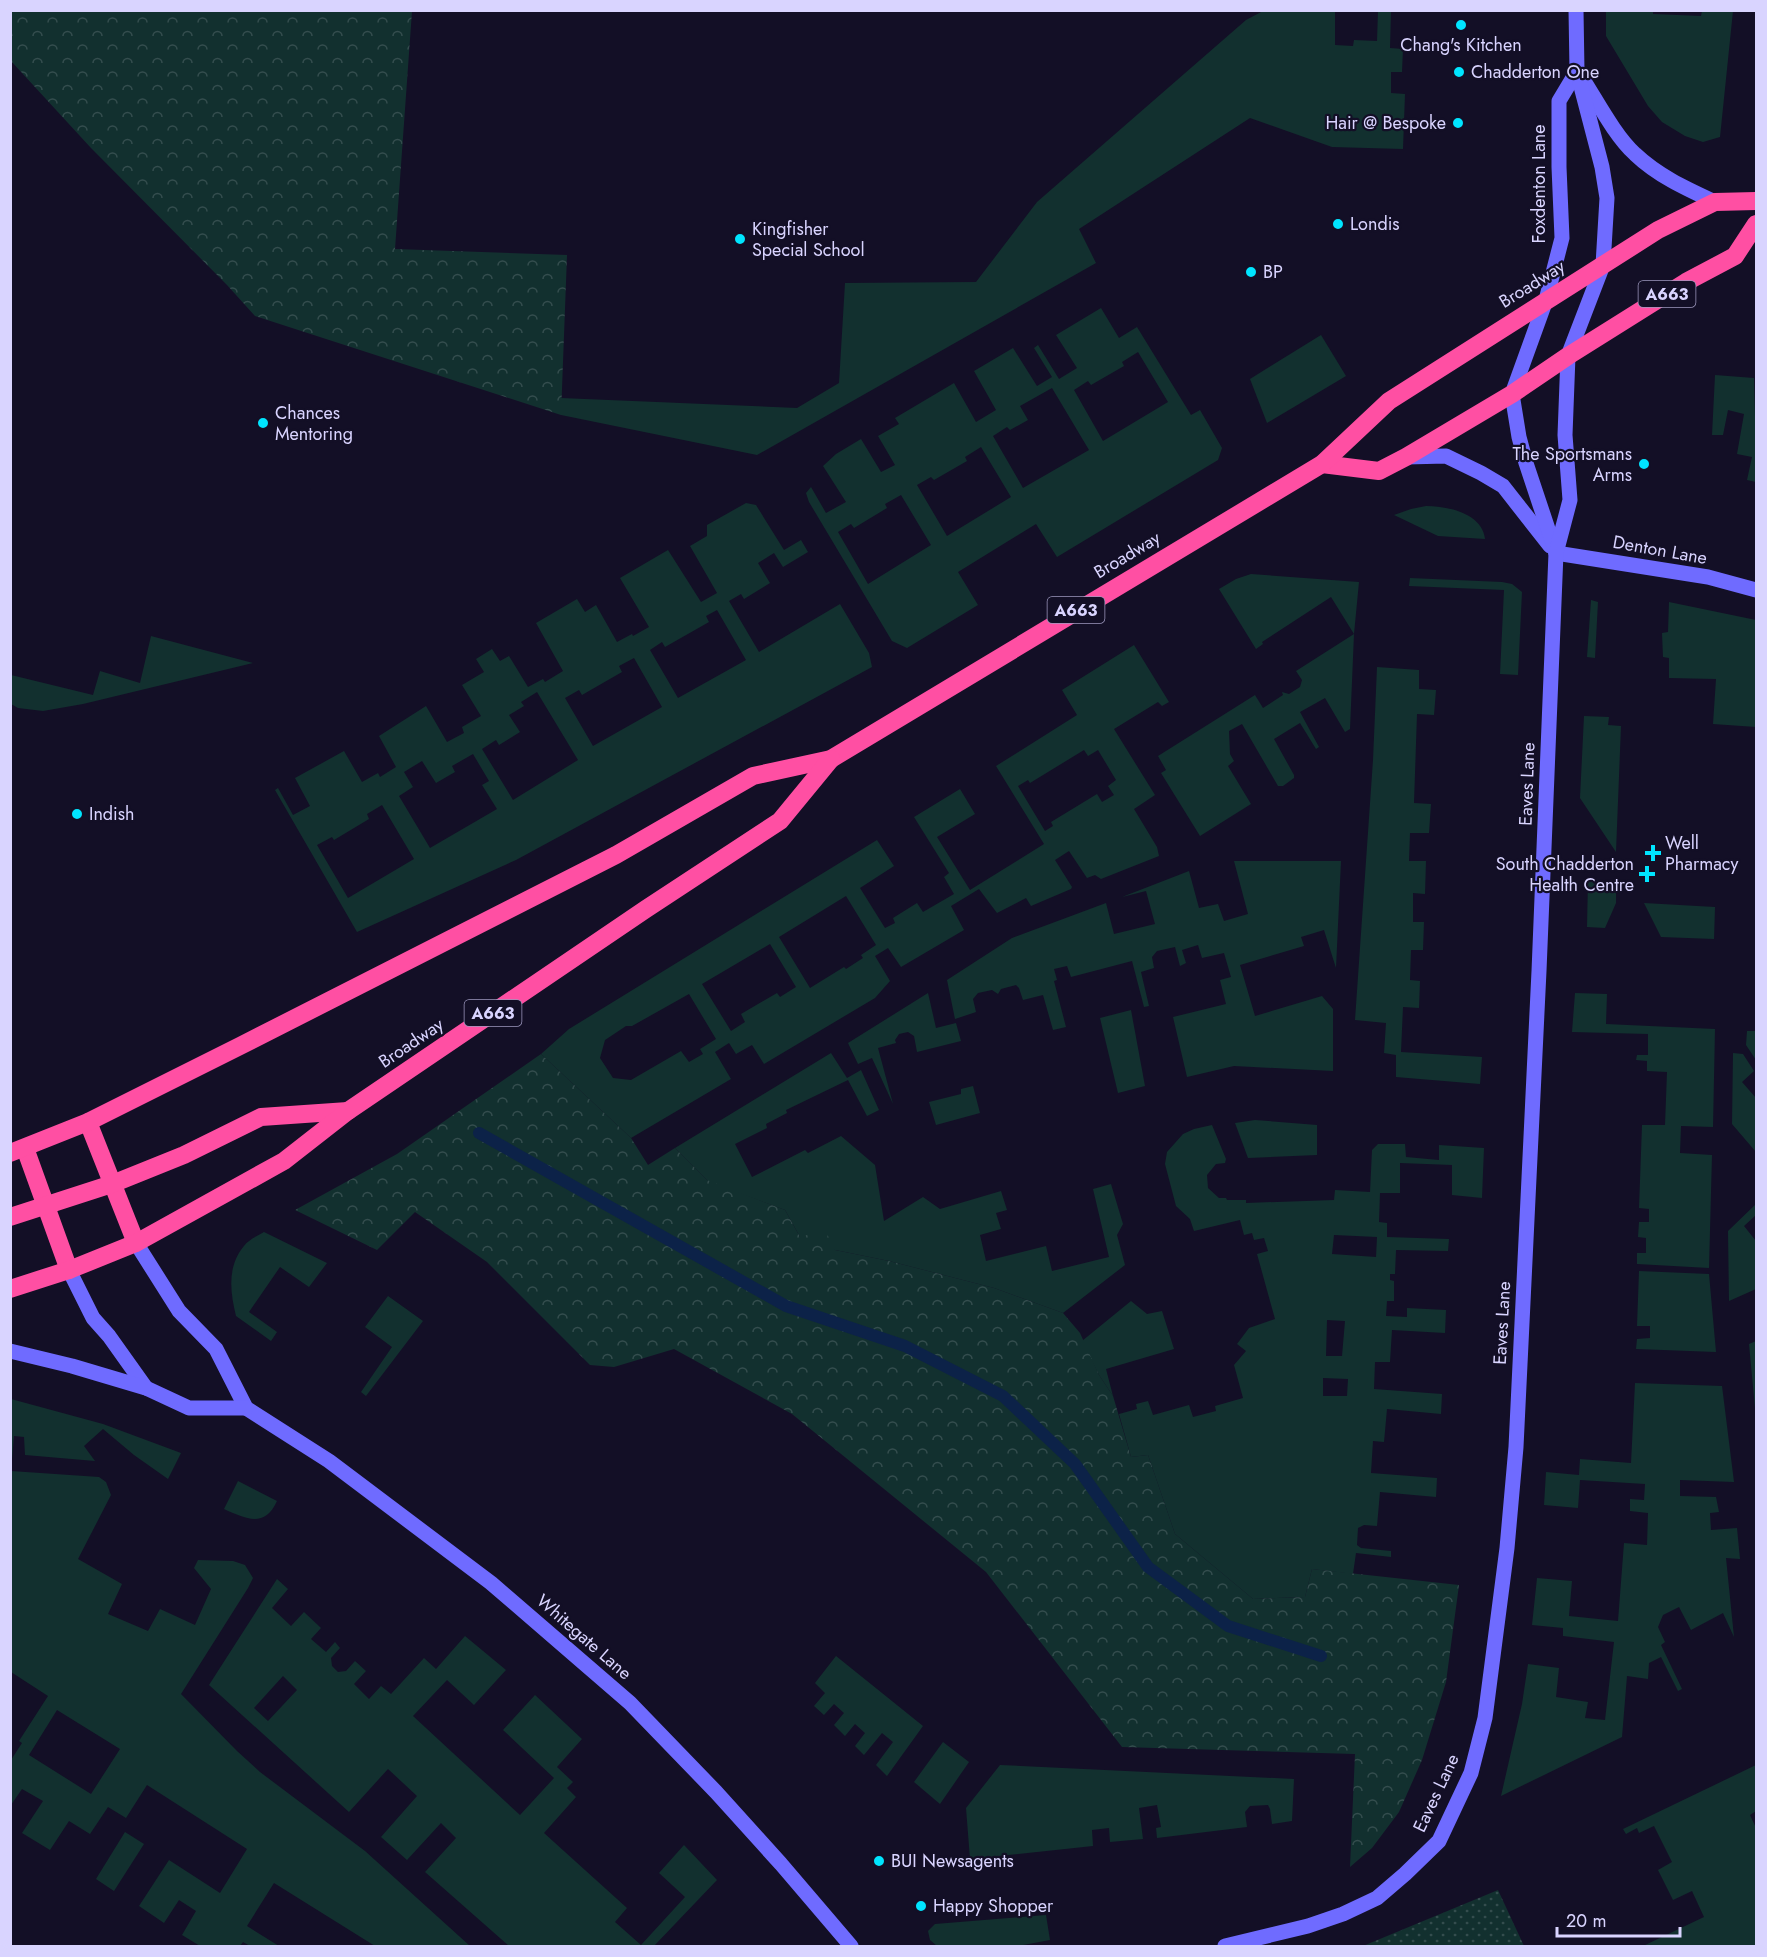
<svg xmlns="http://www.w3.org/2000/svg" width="1767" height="1957" viewBox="0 0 1767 1957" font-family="Jost,sans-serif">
<defs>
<pattern id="forest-crowns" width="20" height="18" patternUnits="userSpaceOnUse" patternTransform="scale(1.5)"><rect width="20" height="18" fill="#12302f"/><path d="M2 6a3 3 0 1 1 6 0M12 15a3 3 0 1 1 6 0" fill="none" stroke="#344d4e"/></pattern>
<pattern id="park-dots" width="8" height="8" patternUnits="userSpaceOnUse" patternTransform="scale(1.5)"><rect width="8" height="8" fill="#12302f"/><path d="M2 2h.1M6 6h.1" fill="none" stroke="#344d4e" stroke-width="1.8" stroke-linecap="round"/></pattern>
</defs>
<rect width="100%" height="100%" fill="#130f26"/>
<!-- green -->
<g fill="#12302f" fill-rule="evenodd">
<polygon points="1263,11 1335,11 1335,45 1353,46 1354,40 1377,41 1378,11 1391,11 1390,48 1403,49 1402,72 1391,72 1391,93 1405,94 1403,149 1332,147 1250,118 1079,229 1096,263 757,455 561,415 561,398 797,408 839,383 845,283 976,282 1037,202 1246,20"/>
<polygon points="1606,11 1653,11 1653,14 1701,16 1702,11 1733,11 1720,137 1703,142 1685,136 1662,122 1648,106 1606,36"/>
<path d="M1101 308 1119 338 1137 327 1191 415 1200 410 1222 448 1218 460 1057 557 1036 524 958 572 978 605 907 648 892 641 809 502 806 493 811 487 826 513 846 502 823 466 836 454 861 439 881 472 895 465 878 436 899 424 895 418 954 383 976 422 996 410 974 371 1013 348 1037 386 1052 377 1034 348 1038 345 1059 379 1077 368 1056 335ZM1138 352 1168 402 1103 441 1074 390 1088 381 1091 385 1124 366 1122 362ZM1052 388 1089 450 1023 488 993 436 1007 427 1010 430 1028 420 1020 406ZM981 447 1011 497 947 536 917 485 931 477 934 480 967 461 965 457ZM901 495 931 545 868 584 838 532 851 524 854 528 887 508 885 504Z"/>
<polygon points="1321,335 1346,376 1267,423 1250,379"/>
<polygon points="1715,375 1754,378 1755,416 1756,417 1756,482 1747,480 1752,457 1737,454 1744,414 1728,410 1723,435 1712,435"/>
<path d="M746 503 756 505 784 550 801 540 808 552 783 567 774 553 758 563 770 583 744 599 741 594 729 601 759 652 840 604 869 653 872 667 516 860 357 932 275 790 278 788 293 815 310 806 295 778 344 751 362 782 378 773 380 777 396 767 379 736 426 706 447 742 464 733 462 727 481 716 462 685 484 672 476 659 492 649 500 661 509 656 528 687 543 679 545 682 563 671 536 623 577 599 585 612 596 605 617 642 632 634 633 636 649 627 620 578 668 550 701 602 717 593 690 546 707 536V525ZM717 610 746 660 678 698 650 650 662 642 665 647 709 622 706 616ZM634 658 662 707 593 746 565 698 579 690 582 695 622 672 619 666ZM537 692 578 760 513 800 482 749 496 740 499 745 520 732 509 715 524 706 521 702ZM473 754 489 781 482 785 497 809 430 848 399 796 413 787 404 772 422 761 436 783 455 772 452 766ZM382 805 414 859 348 898 317 845 332 837 334 840 369 819 367 814Z"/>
<path d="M1426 506C1447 506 1482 513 1485 539L1438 536 1394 515 1411 509Z"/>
<polygon points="1251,574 1359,582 1354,634 1350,729 1345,732 1325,698 1300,712 1319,747 1316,749 1300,723 1274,739 1294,775 1294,778 1283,786 1278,786 1242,724 1229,731 1230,754 1234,761 1228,766 1251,804 1200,836 1161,773 1166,770 1158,756 1255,695 1263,708 1283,695 1282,692 1289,694 1300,687 1302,680 1296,671 1354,634 1331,597 1262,642 1263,644 1256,649 1219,589 1236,579"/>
<polygon points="1410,578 1502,582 1512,584 1522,592 1518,675 1500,674 1504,590 1409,586"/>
<polygon points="1591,600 1598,602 1595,658 1587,657"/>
<polygon points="1669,602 1756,620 1756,727 1713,724 1716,679 1669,678 1669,658 1663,657 1662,633 1668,632"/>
<polygon points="151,636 253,663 83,704 43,711 18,708 11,704 11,675 93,695 100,671 140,683"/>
<path d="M1134 645 1169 702 1162 706 1158 702 1114 729 1155 795 1134 809 1157 847 1159 856 1101 879 1095 875 1087 878 1069 851 1055 860 1072 887 1071 889 1031 906 1026 898 997 913 979 889 951 906 964 930 901 967 888 948 875 956 890 981 875 998 764 1064 752 1045 736 1054 729 1043 715 1052 731 1079 631 1138 541 1054 569 1029 877 840 894 866 860 888 885 928 895 923 893 918 917 903 923 912 954 894 944 877 949 873 914 817 960 789 975 814 937 837 970 890 1044 844 996 766 1077 715 1062 690ZM1084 750 1088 756 1098 750 1116 780 1108 786 1114 795 1102 802 1097 794 1051 822 1053 826 1045 831 1018 786 1028 780 1030 783ZM846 896 876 945 861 955 863 958 846 969 844 967 810 988 779 937ZM770 944 796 987 780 997 777 993 741 1014 745 1022 731 1031 702 984ZM689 994 716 1039 700 1049 703 1054 689 1062 681 1051 631 1080 613 1078 600 1058 605 1040 626 1026H632Z"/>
<polygon points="1377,667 1419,670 1419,689 1436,690 1434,715 1417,714 1414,803 1431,804 1429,833 1410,833 1409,861 1426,861 1425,894 1413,893 1413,922 1424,922 1423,950 1411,950 1410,980 1420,981 1419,1008 1403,1007 1401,1052 1482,1057 1480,1084 1396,1077 1396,1055 1384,1053 1386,1023 1355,1020 1373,760"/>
<polygon points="1584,716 1609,717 1608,725 1621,726 1616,852 1580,798"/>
<polygon points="1234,861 1341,861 1336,968 1324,930 1301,937 1304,946 1240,965 1255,1016 1322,996 1333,1009 1333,1071 1234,1066 1187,1077 1173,1017 1226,1004 1220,980 1231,977 1224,953 1202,958 1198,945 1182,950 1186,963 1180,966 1175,947 1157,951 1152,957 1154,968 1141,972 1149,1006 1144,1007 1132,961 1071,977 1067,966 1054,969 1057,980 1054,981 1066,1027 1053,1030 1043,995 1023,1000 1019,988 1016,985 1001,989 998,994 992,990 978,993 973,999 976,1012 955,1019 947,980 1012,938 1106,903 1114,934 1155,924 1146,891 1122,897 1189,871 1199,908 1218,904 1224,921 1248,914"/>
<polygon points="1588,880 1616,882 1616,903 1605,928 1587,927"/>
<polygon points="1644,903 1715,907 1714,939 1661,937"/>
<polygon points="928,993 936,1028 956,1023 961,1041 917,1052 914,1036 908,1032 899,1034 895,1040 896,1043 878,1048 893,1104 872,1058 858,1064 848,1043"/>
<polygon points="1575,993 1607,994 1606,1024 1715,1029 1713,1127 1681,1126 1680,1153 1712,1155 1709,1268 1637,1264 1637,1253 1646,1253 1646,1238 1638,1237 1639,1222 1649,1222 1649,1209 1639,1208 1642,1125 1665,1125 1667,1072 1647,1071 1647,1061 1636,1060 1637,1055 1648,1055 1648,1034 1572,1032"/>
<polygon points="1131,1010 1145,1086 1118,1093 1100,1018"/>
<polygon points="1747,1031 1756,1031 1756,1060 1746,1045"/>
<polygon points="831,1053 847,1078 861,1070 879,1110 867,1116 848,1080 786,1110 787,1113 766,1124 767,1128 735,1144 752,1177 805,1150 808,1153 841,1136 875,1165 884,1221 923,1197 940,1209 1001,1191 1007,1210 996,1213 1001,1229 980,1235 986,1261 1046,1246 1052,1271 1109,1257 1093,1189 1111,1184 1123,1224 1117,1235 1125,1265 1063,1313 994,1288 889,1261 835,1250 800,1237 785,1210 709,1182 675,1148"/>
<polygon points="1733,1053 1743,1054 1754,1071 1742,1082 1756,1098 1756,1152 1732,1124"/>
<polygon points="973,1086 980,1113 936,1125 929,1102 961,1094 961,1089"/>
<polygon points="1255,1120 1317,1125 1317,1155 1248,1158 1235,1123"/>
<path d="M1212 1125 1226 1159 1225 1163 1216 1164 1207 1175 1208 1188 1219 1198H1226L1227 1200H1246V1203L1334 1200 1335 1190 1370 1192 1372 1150 1378 1144H1405L1406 1157 1439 1160V1145L1484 1148 1482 1198 1452 1195V1165L1400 1163V1193H1380L1379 1222 1387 1223V1237L1449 1239 1448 1251 1396 1250 1395 1274H1390V1280L1394 1281V1301H1387L1386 1316 1407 1317V1308L1446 1310 1445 1333 1392 1330 1390 1362H1375L1374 1389 1442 1394 1441 1414 1387 1409 1384 1442 1373 1441 1371 1473 1437 1478 1436 1497 1380 1492 1377 1526 1364 1525 1358 1528 1357 1545 1361 1548 1391 1551V1557L1356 1553 1353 1574 1312 1569 1305 1597 1253 1599 1175 1534 1148 1455 1131 1457 1119 1414 1137 1409 1136 1404 1148 1401 1153 1415 1189 1405 1193 1417 1216 1411 1215 1406 1243 1398 1234 1365 1246 1351 1237 1344 1249 1328 1275 1319 1257 1254 1268 1251 1264 1238 1254 1240 1252 1233 1244 1235 1240 1220 1194 1231 1190 1219 1176 1206 1165 1164 1167 1152 1183 1134 1194 1129ZM1334 1235 1377 1237 1376 1257 1332 1254ZM1327 1320 1345 1321 1342 1356H1326ZM1323 1378 1348 1379 1347 1396H1323Z"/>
<polygon points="1756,1204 1756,1215 1744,1226 1756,1241 1756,1289 1729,1301 1728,1231"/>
<path d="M264 1232 327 1263 309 1287 280 1267 249 1312 277 1332 271 1341 236 1316C230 1292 227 1266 244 1246 248 1240 257 1236 264 1232Z"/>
<polygon points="1639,1271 1709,1274 1716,1352 1636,1349 1637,1339 1650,1338 1650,1326 1637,1326"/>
<polygon points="388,1296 423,1321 366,1396 361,1392 392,1347 365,1327"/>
<polygon points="1131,1301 1147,1314 1162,1311 1174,1349 1106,1369 1113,1396 1099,1375 1082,1341"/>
<polygon points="1756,1341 1756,1419 1749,1344"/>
<polygon points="1635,1383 1722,1386 1734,1482 1680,1480 1680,1496 1716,1497 1719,1512 1710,1513 1711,1530 1737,1528 1740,1559 1726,1558 1734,1637 1723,1613 1691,1630 1679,1607 1663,1615 1658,1627 1665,1642 1661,1645 1682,1689 1678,1691 1661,1657 1649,1663 1648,1679 1627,1676 1622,1737 1501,1796 1522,1704 1528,1664 1559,1668 1556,1697 1588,1702 1585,1718 1605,1720 1614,1642 1563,1636 1563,1628 1532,1625 1537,1578 1572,1581 1569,1616 1618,1621 1624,1543 1647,1545 1648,1513 1630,1511 1630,1499 1644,1500 1645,1484 1580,1480 1578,1508 1544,1505 1546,1472 1579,1475 1580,1459 1631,1463"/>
<path d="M11 1399 103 1424 181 1453 168 1479 134 1455 103 1429 84 1446 95 1461 25 1455 24 1437 14 1436 11 1471 99 1477 106 1482 111 1495 78 1559 122 1584 108 1614 148 1631 160 1609 195 1625 211 1589 194 1568 198 1560 233 1561 245 1565 253 1578 248 1588 181 1694 237 1751 260 1772 365 1851 470 1946H375L274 1883 247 1926 279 1946H250L243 1942 240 1946H200L182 1935 196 1911 179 1900 164 1923 139 1906 169 1860 220 1893 247 1849 147 1785 126 1818 108 1807 90 1834 69 1821 50 1850 22 1833 43 1801 22 1789 11 1805V1760L22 1743 19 1741 48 1696 11 1672ZM57 1710 120 1749 91 1794 29 1755Z"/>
<path d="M238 1481 277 1501C265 1528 246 1519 224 1509Z"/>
<path d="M277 1579 288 1589 272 1608 291 1626 304 1612 321 1628 311 1639 326 1652 335 1642 340 1648 331 1658 332 1666 338 1672 346 1671 355 1661 366 1671 354 1684 369 1699 381 1686 391 1694 424 1658 436 1669 465 1636 506 1670 474 1705 447 1680 413 1716 520 1815 554 1778 503 1730 535 1695 582 1739 557 1767 573 1782 567 1788 576 1797 544 1833 627 1908 615 1922 641 1945 685 1897 659 1873 684 1845 717 1880 654 1946H509L425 1872 456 1838 441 1823 407 1860 381 1837 417 1796 388 1769 349 1812 209 1685ZM283 1676 297 1690 268 1721 254 1708Z"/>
<polygon points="836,1656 923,1726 887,1776 876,1765 893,1742 882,1733 864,1755 855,1746 865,1733 855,1724 845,1736 834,1725 844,1713 834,1704 824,1715 814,1706 825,1693 815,1683"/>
<polygon points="943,1742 969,1762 940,1804 914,1782"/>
<polygon points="1000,1765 1294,1779 1292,1821 1272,1824 1270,1809 1268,1805 1250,1806 1245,1812 1247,1827 1157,1838 1156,1828 1161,1827 1157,1805 1139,1808 1143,1839 1110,1842 1109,1828 1092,1830 1093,1846 970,1859 966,1808"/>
<polygon points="1756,1765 1756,1811 1750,1815 1756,1828 1756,1946 1643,1946 1704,1917 1692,1891 1673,1900 1658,1870 1672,1862 1654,1826 1639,1833 1637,1828 1626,1834 1623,1829"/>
<polygon points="125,1832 144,1844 114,1891 96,1879"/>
<polygon points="1046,1915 1050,1940 1018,1946 937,1946 930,1940 928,1931 935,1924"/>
</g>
<!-- forest -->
<g fill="url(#forest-crowns)">
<polygon points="11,10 412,11 395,249 567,255 561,415 255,316 227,285 91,148 11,61"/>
<polygon points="541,1054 631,1138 648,1165 675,1148 707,1180 785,1210 800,1237 825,1230 835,1250 889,1261 994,1288 1063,1313 1080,1333 1099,1375 1113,1396 1131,1457 1148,1455 1175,1534 1253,1599 1305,1597 1312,1569 1459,1585 1446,1682 1422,1760 1399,1812 1372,1848 1350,1867 1355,1754 1122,1747 986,1572 792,1414 674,1349 614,1367 590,1365 487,1262 415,1212 377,1250 295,1210 397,1154"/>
</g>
<!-- park -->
<polygon fill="url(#park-dots)" points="1498,1890 1524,1946 1363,1946"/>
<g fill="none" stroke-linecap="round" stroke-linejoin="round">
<!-- stream -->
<polyline stroke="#0c2248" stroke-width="12" points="479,1133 786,1306 905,1346 1003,1396 1075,1464 1148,1567 1228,1626 1321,1656"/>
<!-- secondary -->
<g stroke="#6f6bff" stroke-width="15">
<path d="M1584 81C1598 103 1616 137 1635 154 1658 176 1687 189 1715 202"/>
<polyline points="1406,457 1446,456 1481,473 1503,486 1550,546"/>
<polyline points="1556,553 1526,463 1519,437 1512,394 1546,300 1562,238 1559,167 1559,101 1577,71"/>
<polyline points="1556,553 1708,577 1756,590"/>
<polyline points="136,1243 179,1311 216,1349 246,1408 329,1461 491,1583 630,1703 716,1792 781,1864 851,1946"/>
<polyline points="69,1270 93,1318 109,1336 146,1388"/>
<polyline points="10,1351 72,1366 146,1388 189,1408 246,1408"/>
<polyline points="1225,1946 1308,1926 1343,1914 1377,1898 1405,1874 1439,1841 1471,1773 1485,1718 1507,1548 1516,1447 1539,971 1556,553 1570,500 1565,435 1568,356 1603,265 1607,198 1602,167 1577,71 1576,10"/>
</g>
<!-- highway -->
<g stroke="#ff4fa3" stroke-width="18">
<polyline points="1322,464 1379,471 1406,457 1512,394 1568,356 1686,282 1735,256 1756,224"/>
<polyline points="88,1122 136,1243"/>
<polyline points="25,1148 69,1270"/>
<polyline points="10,1153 88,1122 240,1046 616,855 753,776 831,759 1322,464 1389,401 1658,230 1715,202 1756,201"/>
<polyline points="10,1217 112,1184 184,1155 261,1117 348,1111"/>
<polyline points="10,1289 69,1270 136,1243 284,1161 348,1111 646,909 780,821 831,759"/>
</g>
</g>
<!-- markers -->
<g fill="#00e5ff" stroke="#130f26" stroke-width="2">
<circle cx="1461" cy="25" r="6"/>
<circle cx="1459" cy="72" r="6"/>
<circle cx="1458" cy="123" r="6"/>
<circle cx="1338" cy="224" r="6"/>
<circle cx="740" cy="239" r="6"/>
<circle cx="1251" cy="272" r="6"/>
<circle cx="263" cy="423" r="6"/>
<circle cx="1644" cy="464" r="6"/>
<circle cx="77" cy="814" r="6"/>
<path d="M1650 844h6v6h6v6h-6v6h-6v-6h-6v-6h6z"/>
<path d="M1644 865h6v6h6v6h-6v6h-6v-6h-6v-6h6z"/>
<circle cx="879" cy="1861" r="6"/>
<circle cx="921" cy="1906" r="6"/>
</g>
<g text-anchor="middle" stroke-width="4.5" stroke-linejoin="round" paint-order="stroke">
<!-- shield labels -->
<g fill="#130f26" stroke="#9e99be" stroke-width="1.5">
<rect x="1638.5" y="281" width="57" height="26" rx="4.5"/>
<rect x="1047.5" y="597" width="57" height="26" rx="4.5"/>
<rect x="464.5" y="1000" width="57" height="26" rx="4.5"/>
</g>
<g font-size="16" font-weight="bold" fill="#d9d4ff">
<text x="1667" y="300">A663</text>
<text x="1076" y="616">A663</text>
<text x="493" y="1019">A663</text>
</g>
<!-- poi labels -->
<g font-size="18" fill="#d9d4ff" stroke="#130f26" text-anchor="start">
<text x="1461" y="51" text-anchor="middle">Chang's Kitchen</text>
<text x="1471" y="78">Chadderton One</text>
<text x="1446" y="129" text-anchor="end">Hair @ Bespoke</text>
<text x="1350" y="230">Londis</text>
<text x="752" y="235">Kingfisher<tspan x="752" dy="21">Special School</tspan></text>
<text x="1263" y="278">BP</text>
<text x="275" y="419">Chances<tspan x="275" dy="21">Mentoring</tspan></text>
<text x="1632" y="460" text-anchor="end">The Sportsmans<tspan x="1632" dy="21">Arms</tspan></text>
<text x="89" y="820">Indish</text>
<text x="1665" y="849">Well<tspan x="1665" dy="21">Pharmacy</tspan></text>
<text x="1634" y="870" text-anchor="end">South Chadderton<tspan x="1634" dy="21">Health Centre</tspan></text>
<text x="891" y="1867">BUI Newsagents</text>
<text x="933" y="1912">Happy Shopper</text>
</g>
<!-- street labels -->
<g font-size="18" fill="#d9d4ff" stroke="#130f26">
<text transform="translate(1539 184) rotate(-90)" y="6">Foxdenton Lane</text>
<text transform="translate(1532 284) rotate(-32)" y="6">Broadway</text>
<text transform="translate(1660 550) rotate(10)" y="6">Denton Lane</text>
<text transform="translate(1127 555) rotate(-31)" y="6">Broadway</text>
<text transform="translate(1527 784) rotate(-88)" y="6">Eaves Lane</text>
<text transform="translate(411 1043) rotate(-34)" y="6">Broadway</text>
<text transform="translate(1502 1323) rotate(-87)" y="6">Eaves Lane</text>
<text transform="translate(584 1637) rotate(41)" y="6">Whitegate Lane</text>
<text transform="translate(1436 1793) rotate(-65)" y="6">Eaves Lane</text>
</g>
</g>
<!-- border -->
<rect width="1767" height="1957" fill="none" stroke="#d9d4ff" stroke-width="24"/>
<!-- scale -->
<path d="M1557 1927v9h123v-9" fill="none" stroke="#d9d4ff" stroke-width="3"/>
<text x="1566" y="1927" font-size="18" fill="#d9d4ff" stroke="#130f26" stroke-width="4.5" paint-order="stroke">20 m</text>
</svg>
